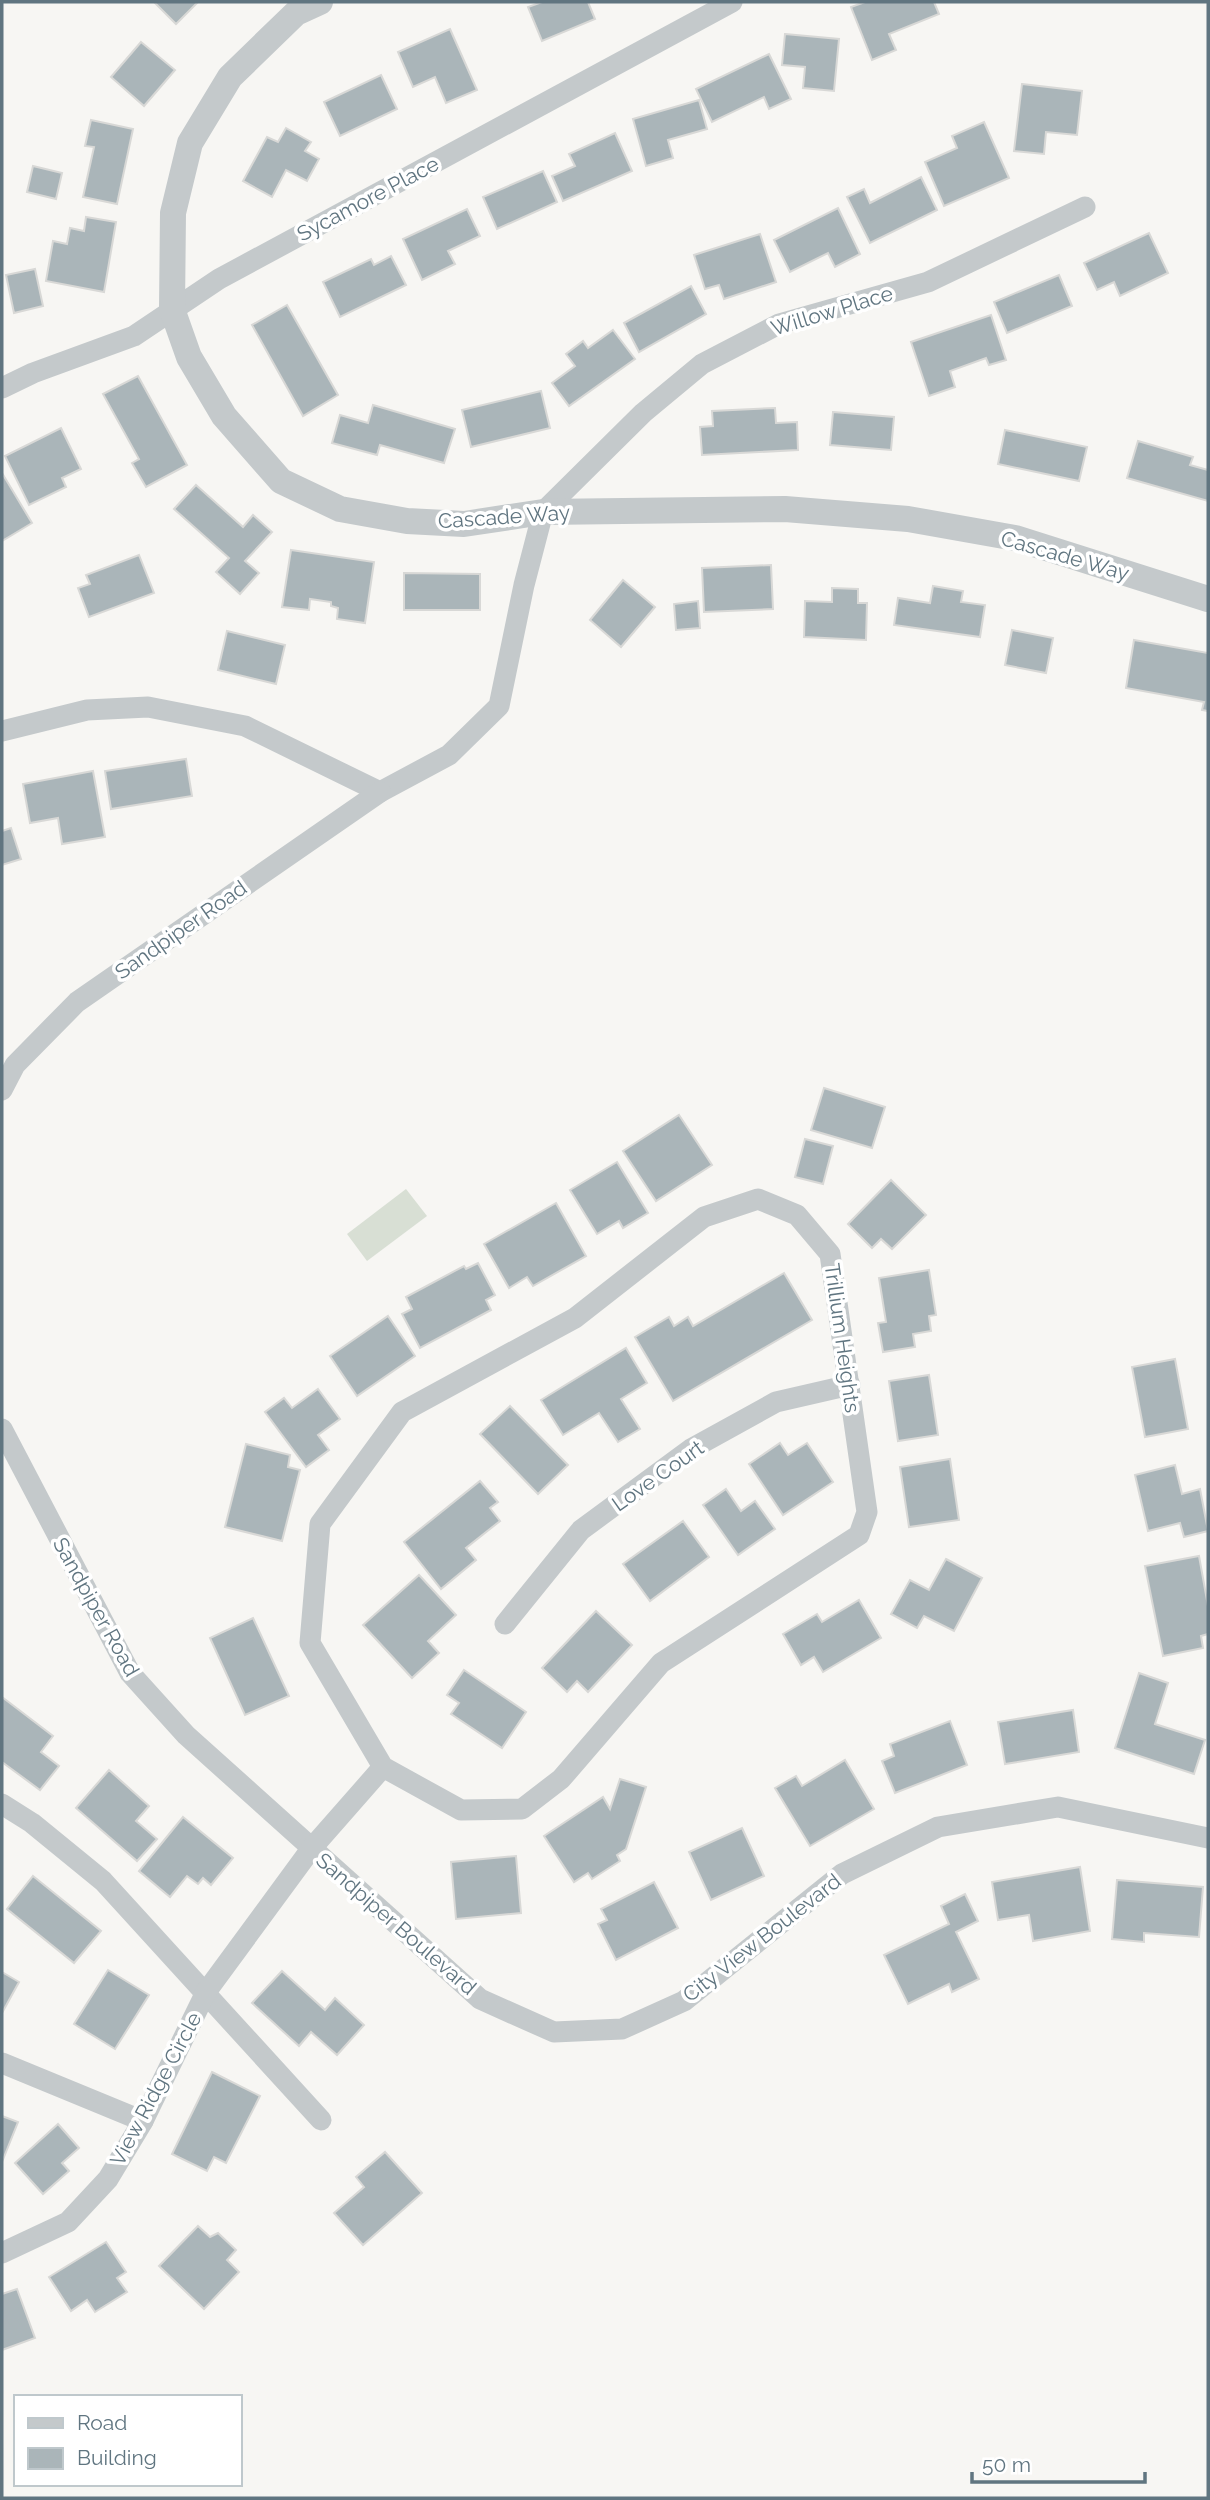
<svg xmlns="http://www.w3.org/2000/svg" width="1210" height="2500" viewBox="0 0 1210 2500" font-family="Raleway,sans-serif">
<rect width="100%" height="100%" fill="#f7f6f3"/>
<!-- green -->
<polygon fill="#d8dfd4" points="406,1189 427,1216 367,1261 347,1234"/>
<!-- building -->
<g fill="#aab5b9" stroke="#d8d8d6" stroke-width="2">
<polygon points="154,2 198,2 176,24"/>
<polygon points="542,2 588,2 595,19 542,41 528,7"/>
<polygon points="865,2 934,2 939,14 889,34 896,50 872,60 851,7"/>
<polygon points="450,29 477,90 446,103 435,77 413,87 398,52"/>
<polygon points="785,34 839,39 834,91 803,88 805,67 782,65"/>
<polygon points="141,42 175,70 144,106 111,77"/>
<polygon points="769,54 791,99 769,109 764,97 712,122 696,89"/>
<polygon points="381,75 397,109 340,136 324,102"/>
<polygon points="1022,84 1082,91 1077,135 1046,132 1044,154 1014,151"/>
<polygon points="699,100 707,129 668,140 673,158 646,166 633,119"/>
<polygon points="91,120 133,129 117,204 83,197 94,147 85,146"/>
<polygon points="984,122 1009,178 944,206 925,162 957,148 952,136"/>
<polygon points="286,128 311,142 305,151 319,159 307,181 286,170 272,197 243,181 267,137 278,142"/>
<polygon points="615,133 632,171 563,201 552,176 575,166 569,154"/>
<polygon points="33,166 62,173 56,199 27,192"/>
<polygon points="543,171 557,202 497,229 483,197"/>
<polygon points="921,177 937,210 870,243 847,197 864,189 870,203"/>
<polygon points="838,208 860,254 835,267 828,253 790,272 774,240"/>
<polygon points="467,209 480,236 448,251 455,264 422,280 403,239"/>
<polygon points="86,217 116,222 104,292 46,281 53,241 67,244 70,228 84,231"/>
<polygon points="1149,233 1168,273 1120,296 1114,282 1097,290 1084,263"/>
<polygon points="760,234 776,282 724,299 719,285 705,289 694,255"/>
<polygon points="391,256 406,285 340,317 323,282 371,259 374,265"/>
<polygon points="35,269 43,306 14,313 6,275"/>
<polygon points="1059,275 1072,306 1007,333 994,302"/>
<polygon points="691,286 706,314 639,352 624,323"/>
<polygon points="287,305 338,395 303,416 252,325"/>
<polygon points="991,315 1006,360 989,365 986,358 950,371 955,387 929,396 911,342"/>
<polygon points="613,330 635,359 569,406 552,383 575,366 566,354 583,341 588,348"/>
<polygon points="138,376 187,465 146,487 132,463 139,459 103,394"/>
<polygon points="541,391 550,428 471,447 462,410"/>
<polygon points="373,405 455,429 444,463 380,445 377,455 332,443 340,415 368,423"/>
<polygon points="775,408 776,423 797,422 798,450 702,455 700,427 713,426 712,411"/>
<polygon points="833,412 894,417 891,450 830,445"/>
<polygon points="61,428 81,469 62,478 66,487 29,505 5,456"/>
<polygon points="1005,430 1087,447 1079,481 998,464"/>
<polygon points="1138,441 1193,457 1190,465 1208,470 1208,501 1127,478"/>
<polygon points="2,473 32,523 2,541"/>
<polygon points="196,485 243,527 253,515 272,532 245,561 259,573 240,594 216,572 229,558 174,509"/>
<polygon points="291,550 374,562 365,623 337,619 338,608 331,606 331,602 310,599 309,610 282,607"/>
<polygon points="139,555 154,593 89,617 78,588 90,584 86,575"/>
<polygon points="771,565 773,609 704,612 702,568"/>
<polygon points="404,573 480,574 480,610 404,610"/>
<polygon points="623,580 655,607 621,647 590,620"/>
<polygon points="933,586 963,591 961,602 985,605 980,637 894,625 898,598 930,603"/>
<polygon points="832,588 858,589 858,603 867,603 866,640 804,637 805,601 832,602"/>
<polygon points="698,601 700,628 676,630 674,604"/>
<polygon points="1012,630 1053,638 1046,673 1005,665"/>
<polygon points="227,631 285,645 276,684 218,670"/>
<polygon points="1134,640 1208,653 1208,711 1202,710 1204,702 1126,688"/>
<polygon points="186,759 192,796 111,809 105,771"/>
<polygon points="93,771 105,837 62,844 58,818 30,823 23,784"/>
<polygon points="11,828 21,859 2,865 2,831"/>
<polygon points="824,1088 885,1107 872,1148 811,1130"/>
<polygon points="679,1115 712,1165 656,1201 623,1151"/>
<polygon points="805,1139 833,1146 823,1184 795,1177"/>
<polygon points="617,1162 648,1213 623,1228 619,1221 597,1234 570,1190"/>
<polygon points="891,1180 926,1215 892,1249 881,1239 872,1248 848,1224"/>
<polygon points="556,1203 586,1256 533,1286 527,1277 509,1288 484,1244"/>
<polygon points="478,1263 495,1295 486,1300 491,1310 420,1348 402,1314 412,1309 406,1297 464,1266 466,1269"/>
<polygon points="929,1270 936,1315 929,1316 931,1331 913,1334 915,1347 883,1352 878,1323 886,1322 879,1278"/>
<polygon points="784,1273 812,1320 673,1401 635,1337 669,1317 674,1326 688,1317 693,1326"/>
<polygon points="388,1316 415,1356 357,1396 330,1356"/>
<polygon points="626,1348 647,1383 621,1399 640,1429 618,1442 599,1413 563,1435 541,1400"/>
<polygon points="1175,1359 1188,1429 1145,1437 1132,1367"/>
<polygon points="929,1375 938,1435 898,1441 889,1381"/>
<polygon points="318,1389 340,1419 318,1435 329,1450 306,1467 265,1412 284,1398 292,1408"/>
<polygon points="510,1406 568,1465 538,1494 480,1434"/>
<polygon points="780,1443 788,1455 807,1443 833,1482 783,1515 749,1464"/>
<polygon points="246,1444 290,1455 288,1467 300,1470 282,1541 225,1527"/>
<polygon points="950,1459 959,1520 909,1527 900,1467"/>
<polygon points="1175,1465 1182,1494 1200,1489 1208,1531 1184,1537 1180,1523 1148,1531 1135,1475"/>
<polygon points="480,1481 498,1502 490,1508 500,1521 466,1548 476,1560 441,1589 404,1542"/>
<polygon points="726,1489 741,1511 755,1501 775,1529 738,1555 703,1505"/>
<polygon points="683,1521 709,1557 650,1601 623,1564"/>
<polygon points="1199,1556 1208,1606 1208,1634 1201,1636 1203,1648 1163,1656 1145,1566"/>
<polygon points="946,1559 982,1578 954,1631 924,1616 917,1628 891,1614 910,1580 929,1590"/>
<polygon points="419,1575 456,1615 428,1641 439,1653 412,1678 363,1625"/>
<polygon points="859,1600 881,1638 823,1672 814,1657 801,1665 783,1634 817,1614 822,1622"/>
<polygon points="596,1611 632,1645 588,1692 577,1681 567,1692 542,1668"/>
<polygon points="253,1618 289,1696 245,1715 210,1638"/>
<polygon points="464,1670 526,1712 502,1748 451,1714 459,1703 447,1695"/>
<polygon points="1139,1673 1168,1683 1155,1724 1205,1740 1194,1774 1115,1748"/>
<polygon points="2,1697 53,1736 41,1752 59,1766 40,1790 2,1762"/>
<polygon points="1073,1710 1079,1752 1005,1764 998,1722"/>
<polygon points="950,1721 967,1765 895,1793 882,1761 894,1756 890,1744"/>
<polygon points="845,1760 874,1809 810,1846 775,1788 796,1776 802,1786"/>
<polygon points="109,1770 149,1806 136,1821 157,1839 137,1861 76,1808"/>
<polygon points="620,1779 646,1787 626,1849 617,1855 620,1861 592,1879 588,1873 574,1882 544,1836 603,1797 610,1809"/>
<polygon points="183,1817 233,1858 211,1885 203,1878 198,1884 187,1876 170,1897 139,1871"/>
<polygon points="742,1828 764,1876 711,1900 689,1852"/>
<polygon points="516,1856 521,1913 456,1919 451,1862"/>
<polygon points="1080,1867 1090,1931 1033,1941 1029,1915 998,1920 992,1882"/>
<polygon points="33,1876 101,1931 74,1963 7,1909"/>
<polygon points="1117,1880 1203,1887 1199,1937 1144,1933 1144,1942 1112,1939"/>
<polygon points="654,1882 678,1928 616,1960 598,1924 607,1920 601,1909"/>
<polygon points="965,1894 978,1921 956,1932 979,1979 952,1992 949,1984 908,2004 884,1955 949,1924 941,1906"/>
<polygon points="108,1970 149,1995 115,2049 74,2024"/>
<polygon points="282,1971 325,2010 335,1998 364,2025 337,2055 311,2032 299,2046 252,2003"/>
<polygon points="2,1972 19,1982 2,2013"/>
<polygon points="212,2072 260,2096 226,2163 214,2157 207,2171 172,2154"/>
<polygon points="2,2116 18,2122 2,2162"/>
<polygon points="58,2124 79,2148 62,2163 69,2171 43,2194 15,2163"/>
<polygon points="385,2152 422,2193 363,2245 334,2213 364,2187 356,2177"/>
<polygon points="198,2226 210,2237 218,2233 236,2250 227,2260 239,2272 204,2309 159,2266"/>
<polygon points="106,2242 126,2272 117,2278 127,2292 95,2312 87,2300 71,2311 49,2277"/>
<polygon points="17,2289 35,2338 2,2350 2,2294"/>
</g>
<g fill="none" stroke-linecap="round" stroke-linejoin="round">
<!-- minor -->
<g stroke="#c4c9cb" stroke-width="21">
<polyline points="2,388 33,373 134,336 219,279 732,2"/>
<polyline points="2,731 87,710 148,707 245,726 380,792 449,755 499,706 524,585 543,512 643,413 702,364 779,324 928,282 1085,207"/>
<polyline points="2,1090 15,1065 77,1002 380,792"/>
<polyline points="2,1429 130,1673 186,1735 480,1999 554,2032 622,2029 684,2001 842,1874 938,1827 1058,1807 1208,1838"/>
<polyline points="505,1624 581,1530 691,1449 776,1402 850,1385"/>
<polyline points="2,1804 32,1823 103,1881 321,2120"/>
<polyline points="2,2063 143,2121"/>
<polyline points="2,2253 68,2222 108,2179 143,2121 206,1992 311,1849 383,1767 461,1810 522,1809 561,1779 661,1663 859,1535 867,1512 830,1254 797,1215 758,1199 704,1217 575,1318 402,1412 320,1524 310,1643 383,1767"/>
</g>
<!-- tertiary -->
<polyline stroke="#c4c9cb" stroke-width="26" points="320,2 296,13 230,77 190,143 173,213 172,309 189,357 224,416 281,481 340,509 407,521 464,524 543,512 785,509 908,519 1015,538 1208,599"/>
</g>
<g text-anchor="middle" stroke-width="7" stroke-linejoin="round" paint-order="stroke">
<!-- street labels -->
<g font-size="21" fill="#607580" stroke="#fff">
<text transform="translate(368 199) rotate(-28)" y="7">Sycamore Place</text>
<text transform="translate(832 311) rotate(-17)" y="7">Willow Place</text>
<text transform="translate(504 517) rotate(-4)" y="7">Cascade Way</text>
<text transform="translate(1065 556) rotate(16)" y="7">Cascade Way</text>
<text transform="translate(181 930) rotate(-35)" y="7">Sandpiper Road</text>
<text transform="translate(842 1338) rotate(82)" y="7">Trillium Heights</text>
<text transform="translate(658 1476) rotate(-35)" y="7">Love Court</text>
<text transform="translate(96 1607) rotate(61)" y="7">Sandpiper Road</text>
<text transform="translate(396 1924) rotate(41)" y="7">Sandpiper Boulevard</text>
<text transform="translate(762 1938) rotate(-38)" y="7">City View Boulevard</text>
<text transform="translate(156 2089) rotate(-62)" y="7">View Ridge Circle</text>
</g>
</g>
<!-- border -->
<rect width="1210" height="2500" fill="none" stroke="#607580" stroke-width="7"/>
<!-- legend -->
<rect x="14" y="2395" width="228" height="91" fill="#ffffff" stroke="#bfc8cc" stroke-width="2"/>
<rect x="28" y="2418" width="35" height="10" fill="#c4c9cb" stroke="#bfc8cc" stroke-width="2"/>
<text x="77" y="2430" font-size="21" fill="#607580">Road</text>
<rect x="28" y="2448" width="35" height="21" fill="#aab5b9" stroke="#bfc8cc" stroke-width="2"/>
<text x="77" y="2465" font-size="21" fill="#607580">Building</text>
<!-- scale -->
<path d="M972 2472v10h173v-10" fill="none" stroke="#607580" stroke-width="3.5"/>
<text x="982" y="2472" font-size="21" fill="#607580" stroke="#ffffff" stroke-width="5" paint-order="stroke">50 m</text>
</svg>
